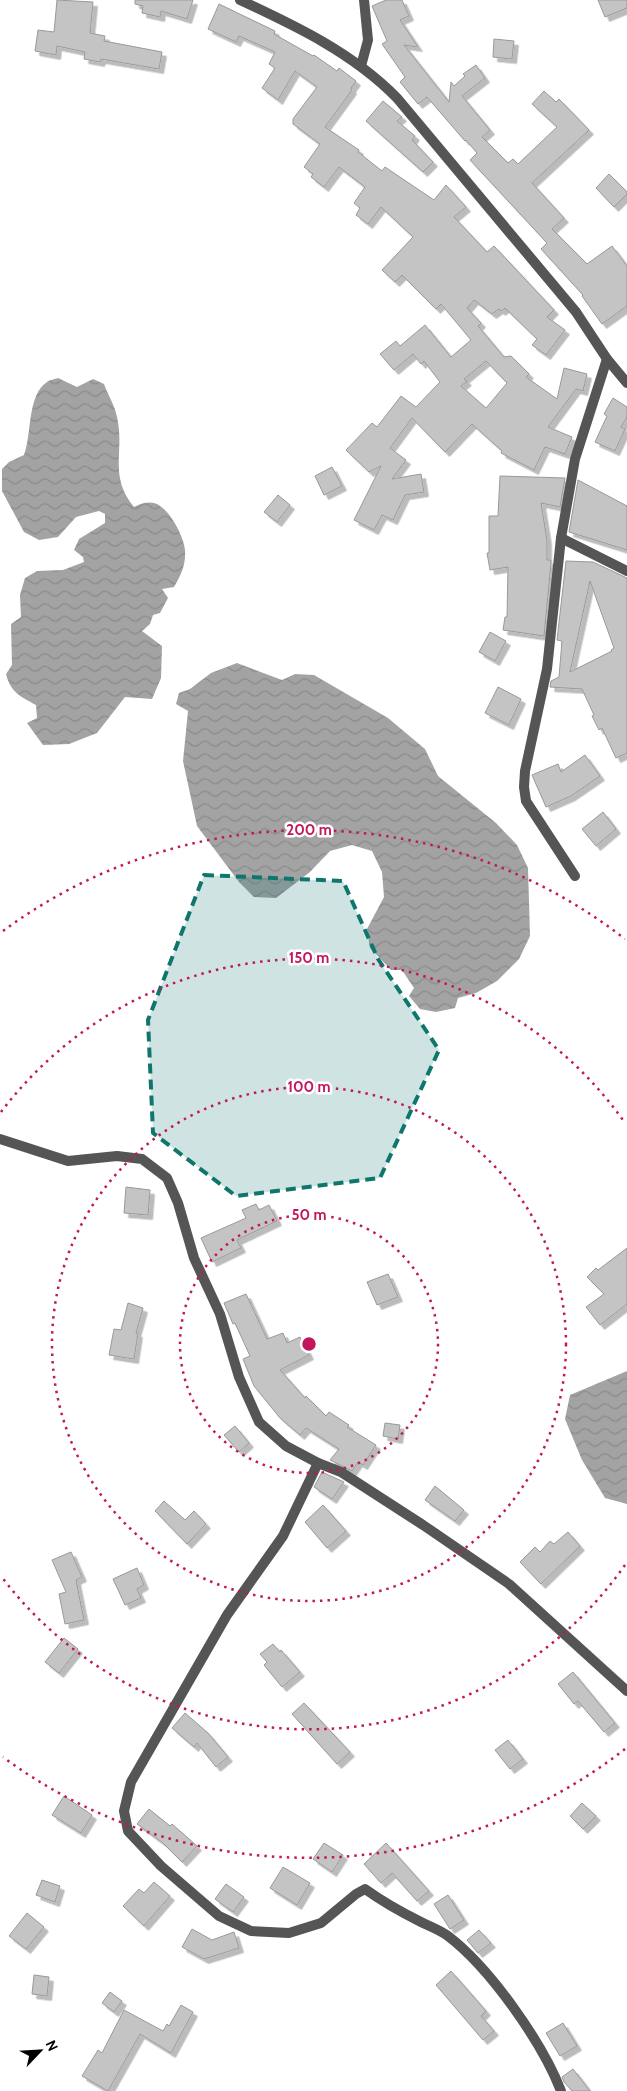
<svg xmlns="http://www.w3.org/2000/svg" width="627" height="2091" viewBox="0 0 627 2091" font-family="Cabin,sans-serif">
<defs>
<pattern id="water-waves" width="16" height="10" patternUnits="userSpaceOnUse" patternTransform="scale(1.25)"><rect width="16" height="10" fill="#a3a3a3"/><path d="M0 5q4-4 8 0t8 0" fill="none" stroke="#8b8b8b"/></pattern>
<filter id="shadow"><feDropShadow dx="4.5" dy="4.5" stdDeviation="0" flood-color="#0004"/></filter>
</defs>
<rect width="100%" height="100%" fill="#fff"/>
<!-- water -->
<g fill="url(#water-waves)">
<path d="M58 378 77 387 93 379 104 384C108 395 115 406 117 417 125 452 108 475 134 507 142 503 152 500 160 506 171 513 184 537 185 550 186 565 181 575 174 587L162 589 168 598 160 613 153 615 150 624 142 631 162 646 161 678 152 699 125 697 97 733 69 744 43 745 27 723 37 718 36 705C20 696 11 693 6 674L12 665 11 624 21 617 20 595 25 578 37 571 63 570 84 562 83 557 74 550 79 539 105 523V514L99 511 76 517 58 537 39 540 24 532 2 491V469L9 462 24 455C32 434 27 395 47 382 49 380 55 379 58 378Z"/>
<polygon points="237,663 282,680 295,674 314,675 388,718 425,749 438,776 496,823 517,845 528,868 530,936 519,959 497,981 476,993 458,998 455,1008 436,1012 420,1009 409,996 414,988 402,970 391,970 370,948 367,929 384,897 382,872 372,851 352,845 330,851 310,872 276,898 254,897 239,882 197,826 183,761 188,711 176,704 179,693 190,689 211,673"/>
<polygon points="627,1371 627,1504 605,1498 582,1460 565,1419 570,1395"/>
</g>
<!-- building -->
<g fill="#c4c4c4" stroke="#999" fill-rule="evenodd" filter="url(#shadow)">
<polygon points="57,0 93,2 90,33 105,36 104,41 162,52 159,69 101,59 100,62 84,59 85,52 57,46 56,55 35,51 38,30 54,32"/>
<polygon points="135,0 193,0 187,19 161,11 160,17 142,13 143,6 135,4"/>
<polygon points="386,0 402,0 409,16 400,20 418,47 404,45 449,102 451,82 454,86 465,76 463,74 476,65 485,78 462,96 490,130 482,137 508,163 513,159 518,164 557,127 532,104 544,91 556,102 559,99 589,130 532,183 564,218 552,229 587,264 612,246 627,266 627,306 602,324 582,296 583,295 541,249 547,243 470,160 477,153 466,140 465,141 427,97 418,104 400,82 405,77 382,44 387,41 372,6"/>
<polygon points="598,0 627,0 627,8 605,17"/>
<path d="M219 4 275 31 274 34 313 56 314 55 337 71 339 68 356 81 351 88 352 90 325 127 359 150 358 152 382 171 385 167 434 200 446 185 466 207 454 217 487 252 494 246 554 310 547 317 565 330 546 355 532 345 537 339 505 308 501 311 499 309 492 314 474 300 467 308 481 323 478 326 504 357 511 356 529 374 526 377 557 399 564 368 587 374 583 391 576 389 548 427 572 437 565 454 545 447 534 470 501 453 502 451 472 424 445 452 412 418 390 448 406 460 392 479 421 474 424 492 405 495 393 520 382 515 374 530 354 520 381 466 369 472 346 450 372 423 377 427 401 396 416 407 440 382 424 361 421 364 413 354 394 370 380 354 396 341 400 346 425 325 451 357 471 340 441 304 436 309 402 275 395 282 382 270 413 237 381 207 368 224 356 215 360 208 354 203 365 187 339 167 324 187 311 177 313 174 304 167 320 144 293 124V119L317 87 295 71 278 100 262 88 275 68 269 64 275 52 239 36 236 42 208 29ZM486 361 507 383 486 408 461 386 467 381 464 379Z"/>
<polygon points="494,39 514,41 512,59 493,57"/>
<polygon points="383,101 402,117 397,121 415,136 412,140 433,162 423,172 366,121"/>
<polygon points="609,174 627,192 627,194 614,207 596,188"/>
<polygon points="613,398 627,407 627,417 621,427 625,429 615,451 595,442 607,416 604,414"/>
<polygon points="332,467 342,486 324,495 315,476"/>
<polygon points="500,476 565,478 560,507 541,503 547,540 547,560 551,560 551,563 544,636 503,630 505,617 507,617 508,567 490,570 487,553 489,553 489,516 498,516"/>
<polygon points="578,480 627,506 627,550 569,532"/>
<polygon points="278,495 290,505 277,522 264,512"/>
<path d="M566 561 593 562 627 578V753L616 758 602 728 599 730 592 716 594 715 582 689 550 687 551 681 559 677 562 641 557 640ZM590 581 614 648 611 650 612 651 570 672Z"/>
<polygon points="490,632 506,641 495,661 479,652"/>
<polygon points="498,687 521,699 509,725 485,713"/>
<polygon points="585,755 600,776 571,796 546,807 532,775 558,764 561,772"/>
<polygon points="603,812 616,829 596,846 582,829"/>
<polygon points="126,1187 150,1190 148,1215 124,1213"/>
<polygon points="256,1204 259,1210 269,1205 277,1221 237,1240 241,1248 212,1262 201,1238 246,1218 242,1210"/>
<polygon points="627,1248 627,1304 600,1325 586,1307 604,1294 587,1277 596,1268 598,1270"/>
<polygon points="388,1274 398,1297 377,1305 367,1282"/>
<polygon points="246,1294 267,1339 283,1333 287,1343 300,1337 309,1355 280,1370 305,1398 306,1396 326,1416 329,1412 349,1425 347,1427 376,1445 363,1465 358,1462 352,1471 330,1460 339,1449 306,1428 300,1435 280,1418 254,1386 243,1359 250,1356 235,1323 233,1324 224,1303"/>
<polygon points="128,1303 143,1308 136,1333 138,1333 134,1359 109,1355 114,1329 121,1330"/>
<polygon points="385,1423 400,1425 398,1439 383,1436"/>
<polygon points="235,1426 249,1443 239,1452 224,1435"/>
<polygon points="322,1472 344,1482 332,1499 314,1487"/>
<polygon points="435,1486 464,1510 455,1521 425,1500"/>
<polygon points="164,1501 185,1520 194,1511 206,1524 187,1544 155,1511"/>
<polygon points="323,1505 346,1531 327,1548 305,1522"/>
<polygon points="568,1532 580,1546 541,1584 520,1562 535,1547 540,1552 550,1541 554,1544"/>
<polygon points="71,1552 82,1577 76,1580 84,1620 65,1624 59,1594 66,1592 52,1560"/>
<polygon points="137,1568 144,1585 137,1589 141,1598 125,1605 113,1579"/>
<polygon points="64,1638 78,1649 59,1673 45,1662"/>
<polygon points="273,1644 280,1652 281,1650 300,1672 282,1687 264,1665 267,1662 260,1654"/>
<polygon points="573,1672 615,1723 604,1732 578,1701 574,1704 558,1684"/>
<polygon points="304,1703 350,1752 337,1764 292,1714"/>
<polygon points="185,1713 208,1733 228,1757 216,1767 197,1743 194,1747 172,1728"/>
<polygon points="508,1740 523,1759 510,1769 495,1750"/>
<polygon points="64,1796 92,1815 81,1833 52,1815"/>
<polygon points="582,1803 596,1816 583,1829 570,1816"/>
<polygon points="149,1809 170,1826 172,1824 197,1846 182,1862 163,1843 137,1824"/>
<polygon points="324,1843 343,1855 332,1872 313,1859"/>
<polygon points="386,1843 429,1891 417,1901 392,1873 381,1883 364,1864"/>
<polygon points="283,1867 310,1883 297,1905 270,1888"/>
<polygon points="42,1880 60,1886 55,1902 36,1895"/>
<polygon points="154,1882 170,1896 144,1926 123,1906 139,1889 144,1893"/>
<polygon points="226,1884 244,1897 233,1912 215,1899"/>
<polygon points="448,1895 464,1920 450,1929 434,1904"/>
<polygon points="27,1913 44,1927 26,1949 9,1936"/>
<polygon points="192,1929 212,1940 234,1932 239,1948 204,1959 182,1947"/>
<polygon points="479,1930 491,1943 478,1953 467,1940"/>
<polygon points="451,1971 486,2011 481,2016 494,2031 483,2040 436,1985"/>
<polygon points="34,1975 49,1977 47,1996 32,1994"/>
<polygon points="110,1992 122,2001 114,2012 102,2003"/>
<polygon points="181,2005 193,2012 171,2053 140,2034 108,2091 82,2076 98,2050 102,2053 124,2010 163,2031 167,2024 169,2026"/>
<polygon points="563,2023 577,2046 560,2056 546,2033"/>
<polygon points="573,2069 590,2091 572,2091 564,2082 562,2077"/>
</g>
<g fill="none" stroke-linecap="round" stroke-linejoin="round">
<!-- street -->
<g stroke="#555" stroke-width="10">
<path d="M240 0C296 26 353 53 397 98L576 312 607 359 627 383"/>
<polyline points="361,66 368,40 364,0"/>
<polyline points="561,538 627,571"/>
<polyline points="575,876 526,801 524,787 525,771 547,669 561,538 575,459 607,359"/>
<polyline points="0,1139 68,1161 117,1156 142,1159 167,1178 178,1203 194,1258 220,1314 239,1377 259,1422 286,1446 318,1463 341,1472 423,1525 509,1584 627,1691"/>
<path d="M318 1463 283 1536 227 1615 131 1782 124 1811 128 1831 161 1866 219 1916 251 1931 289 1933 321 1923 356 1894 365 1889C383 1902 401 1912 421 1922 429 1926 440 1930 448 1936 490 1968 542 2042 561 2091"/>
</g>
</g>
<!-- marked area -->
<path fill="#0f766e" fill-opacity="0.2" stroke="#0f766e" stroke-width="4" stroke-dasharray="10 6" stroke-linejoin="round" d="M204 875 343 881 378 959 439 1050 380 1178 236 1196 153 1133 148 1020Z"/>
<!-- distance rings -->
<g fill="none" stroke="#c2185b" stroke-width="2.5" stroke-dasharray="2.5 5">
<circle cx="309" cy="1344" r="129"/>
<circle cx="309" cy="1344" r="257"/>
<path d="M625 1565A386 386 0 0 1 1 1576M1 1112A386 386 0 0 1 625 1123"/>
<path d="M625 1749A514 514 0 0 1 3 1757M3 931A514 514 0 0 1 625 939"/>
</g>
<circle cx="309" cy="1344" r="8" fill="#c2185b" stroke="#fff" stroke-width="2.5"/>
<g font-size="15" text-anchor="middle" font-weight="bold" fill="#c2185b" stroke="#fff" stroke-width="5" stroke-linejoin="round" paint-order="stroke">
<text x="309" y="835">200 m</text>
<text x="309" y="963">150 m</text>
<text x="309" y="1092">100 m</text>
<text x="309" y="1220">50 m</text>
</g>
<!-- north arrow -->
<g transform="translate(40 2051) rotate(65)" stroke="#ffffff" stroke-width="4" paint-order="stroke">
<path d="M0-4L9 19L0 12L-9 19Z" fill="#000000"/>
<text y="-8" font-size="14" font-weight="bold" text-anchor="middle" fill="#000000">N</text>
</g>
</svg>
